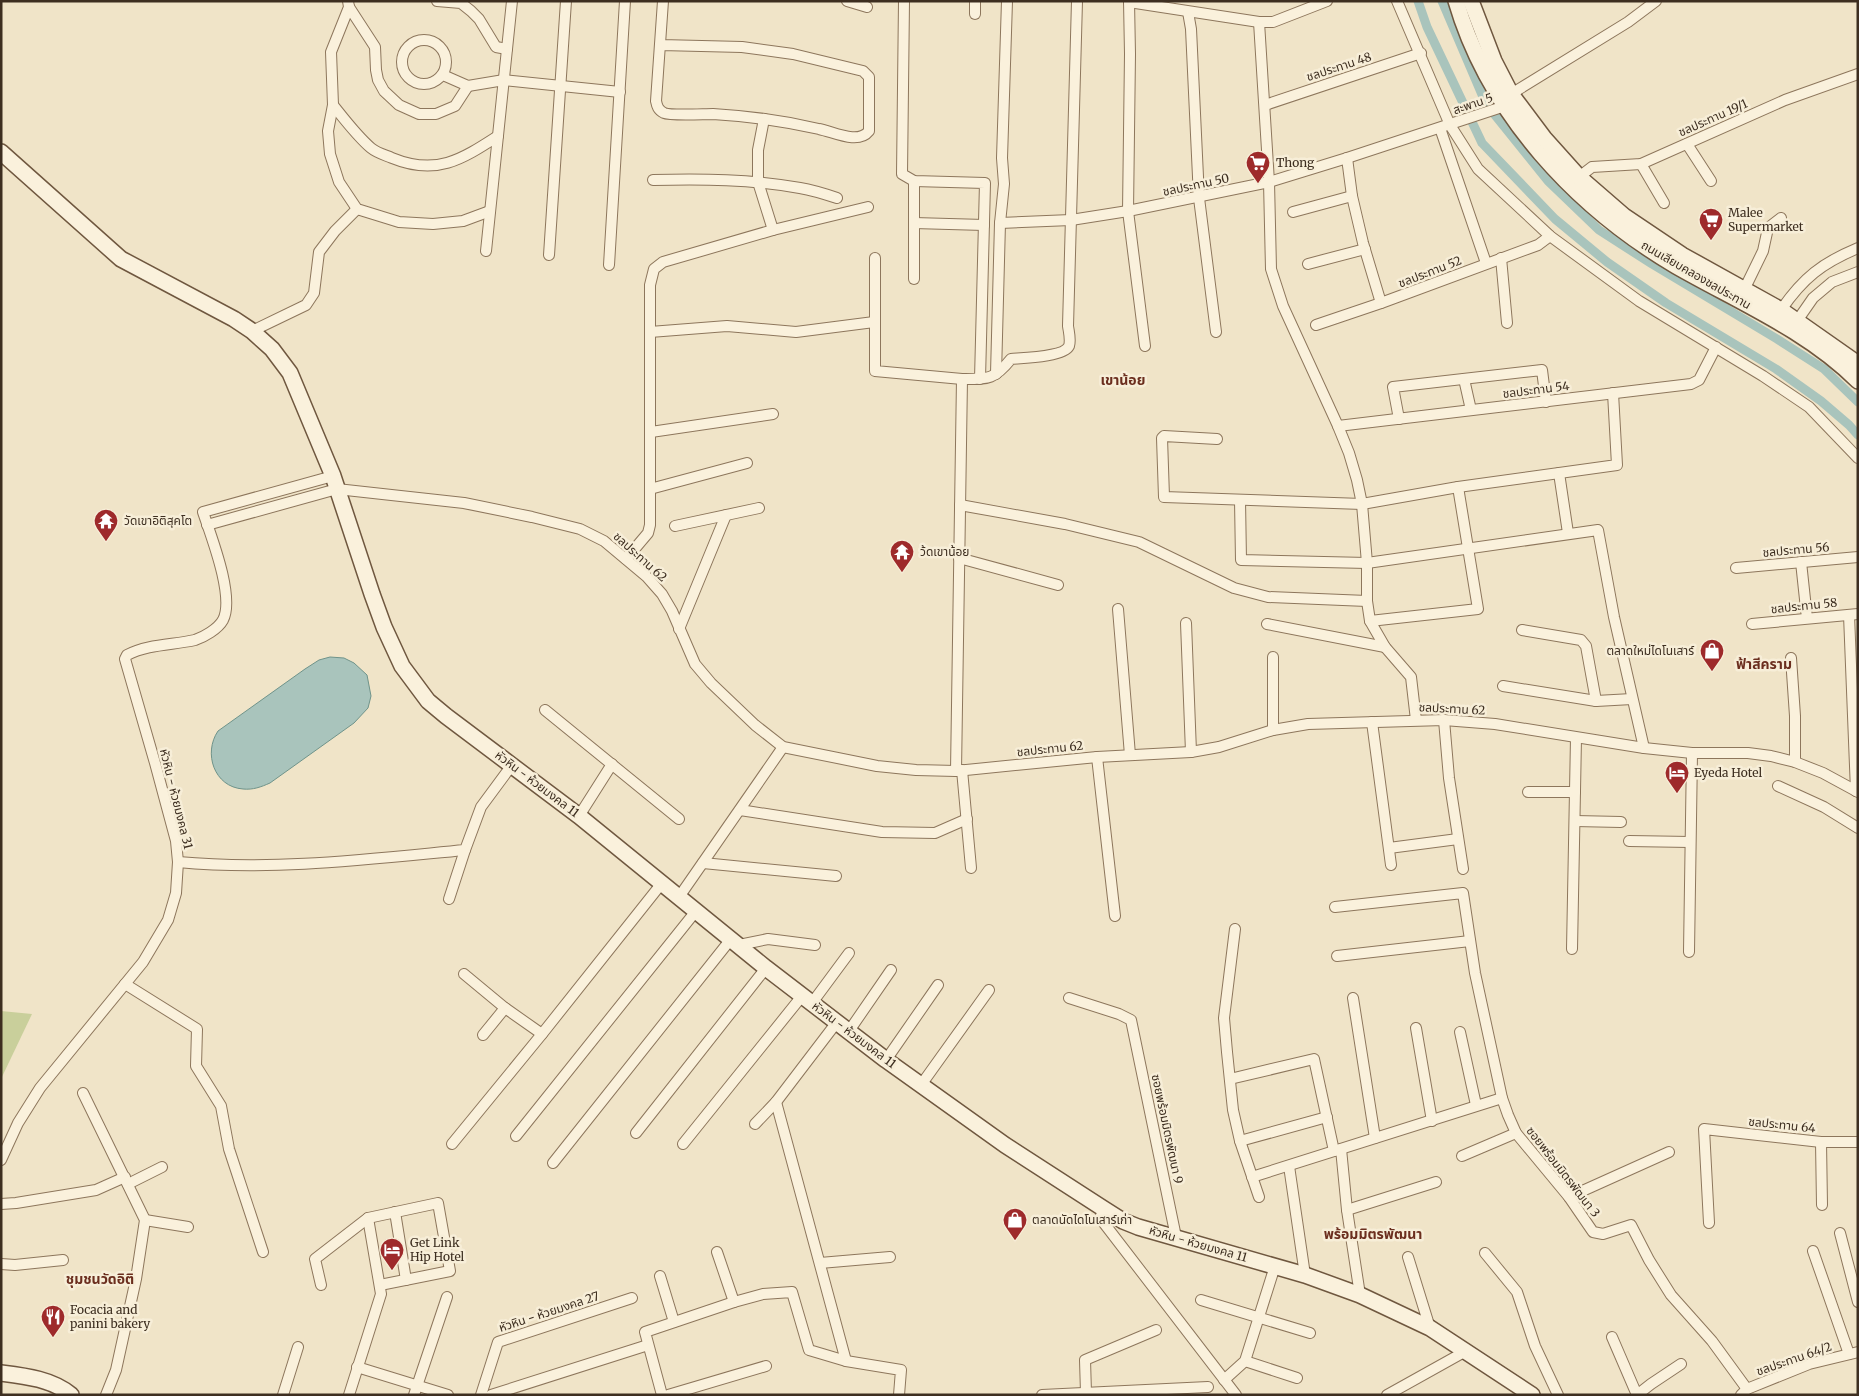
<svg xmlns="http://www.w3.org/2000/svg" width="1859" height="1396" viewBox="0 0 1859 1396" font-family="Merriweather,'Noto Sans Thai',serif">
<rect width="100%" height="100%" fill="#f0e4c8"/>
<!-- green -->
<polygon fill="#c9cf9b" points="1,1011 32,1014 1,1079"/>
<!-- water -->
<path fill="#a9c4bc" stroke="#6f938a" d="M330 657 344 658 354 663 367 675 371 696 368 708 354 723 270 783C261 787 253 790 243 789 214 787 203 753 218 731L305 669 319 660Z"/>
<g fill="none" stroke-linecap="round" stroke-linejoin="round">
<!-- canal -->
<g stroke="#a9c4bc" stroke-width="9">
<polyline points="1418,1 1427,27 1482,143 1555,219 1607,262 1666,303 1776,369 1821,401 1849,425 1858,435"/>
<polyline points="1442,1 1486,104 1548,181 1599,230 1652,264 1777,339 1824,369 1858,402"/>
</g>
<defs>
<g id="street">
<polyline points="348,1 349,7 331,52 333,105 328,131 330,154 339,182 357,209 399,222 433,224 463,221 490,211"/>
<polyline points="437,1 461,3 471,11 479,19 496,47 507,49"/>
<polyline points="847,1 867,7"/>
<polyline points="904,1 902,174 914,181 985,183 980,379"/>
<polyline points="1129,1 1130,54 1128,211 1145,346"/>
<polyline points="1397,1 1450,125 1478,169 1550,236 1639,301 1763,376 1809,407 1858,458"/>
<polyline points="1129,2 1259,22 1273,22 1327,1"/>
<polyline points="349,7 375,47 376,70 378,80 384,91 399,105 419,114 436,114 455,106 468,86"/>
<polyline points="1188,12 1191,29 1199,198 1216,332"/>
<polyline points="975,14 975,1"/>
<polyline points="1259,22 1269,182 1271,269 1283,306 1338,426 1349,453 1357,480 1362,504 1367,563 1367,601 1370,621 1385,647 1411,677 1416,720"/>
<circle cx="424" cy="62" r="22"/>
<path d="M661 45 742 47 793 54 863 71 869 77V131C858 145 834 132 819 129 784 121 749 116 713 114 703 114 671 116 664 113 658 110 657 106 656 101L663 1"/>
<polyline points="443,75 468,86 504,80 620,92"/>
<polyline points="1511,94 1628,22 1656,1"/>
<path d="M333 105C345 120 357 136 371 148 377 153 385 155 392 158 436 176 461 160 498 136"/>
<polyline points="1265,105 1421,53"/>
<polyline points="764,119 758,150 758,182 773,230"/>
<polyline points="1440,128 1486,263"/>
<polyline points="1687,144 1711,181"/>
<polyline points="1347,158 1352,196 1363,243 1381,303"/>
<polyline points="1641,164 1664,203"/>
<polyline points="1579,177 1592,167 1641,164 1785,100 1858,74"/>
<path d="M653 180C702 179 751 179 800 188 812 190 825 194 837 198"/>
<polyline points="1293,212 1352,196"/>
<polyline points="914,223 984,225"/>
<polyline points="1000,223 1071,220 1128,211 1269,182 1347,158 1505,106"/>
<polyline points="486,251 512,1"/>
<polyline points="549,255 566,1"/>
<polyline points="875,258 875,371 962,379"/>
<polyline points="1501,258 1507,323"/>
<polyline points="1308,264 1365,249"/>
<polyline points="609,265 625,1"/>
<polyline points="914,279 914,181"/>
<polyline points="1744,290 1763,251 1768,228 1781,218"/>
<path d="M1781 310C1803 278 1822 263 1858 248"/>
<polyline points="1797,321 1813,298 1832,282 1858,272"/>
<polyline points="1316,325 1381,303 1538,245 1550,236"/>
<polyline points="252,331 306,305 314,293 319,252 335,231 357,209"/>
<polyline points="650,332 727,326 796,332 874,322"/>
<polyline points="996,374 1000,223 1004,184 1002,158 1007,1"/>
<polyline points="1464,379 1471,410"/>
<polyline points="1399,419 1393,387 1542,370 1546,402"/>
<polyline points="1338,426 1691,384 1699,380 1716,347"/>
<polyline points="651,432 773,414"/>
<polyline points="1217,439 1164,436 1162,438 1164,497 1362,504 1458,487 1617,465 1613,393"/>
<polyline points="1559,473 1568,533"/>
<polyline points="650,489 747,463"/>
<polyline points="1240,500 1241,560 1367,563 1598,530 1614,617 1644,748"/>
<polyline points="960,505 1065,524 1139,542 1234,588 1268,597 1367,601"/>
<polyline points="207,525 337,489 464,503 532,517 580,529 604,541 647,577 662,594 672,611 695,664 711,683 755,725 783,747 877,766 916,770 956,771 1097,757 1191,752 1219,747 1273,730 1308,724 1444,720 1495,724 1644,748 1692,753 1748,753 1771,756 1795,762 1823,773 1858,792"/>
<polyline points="675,526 759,508"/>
<polyline points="959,558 1058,585"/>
<polyline points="626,559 648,533 650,525 650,285 654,269 663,262 773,230 868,207"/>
<polyline points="1801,562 1807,618"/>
<polyline points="1736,568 1858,557"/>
<polyline points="1118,609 1130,755"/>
<polyline points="1849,615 1856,791"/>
<polyline points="1370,621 1478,609 1458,487"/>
<polyline points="1186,623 1191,752"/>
<polyline points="1267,624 1385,647"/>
<polyline points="1752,624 1858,614"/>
<polyline points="679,629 726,515"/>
<polyline points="1522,630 1581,640 1586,646 1596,701 1632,699"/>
<polyline points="1791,658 1795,716 1795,762"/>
<polyline points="1503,686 1596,701"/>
<polyline points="545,710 679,819"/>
<polyline points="1444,720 1449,778 1463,869"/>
<polyline points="1372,722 1391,865"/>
<polyline points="1273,730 1273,657"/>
<polyline points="1097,757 1115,916"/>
<polyline points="962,770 971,868"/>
<path d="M956 771 962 379C988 379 994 380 1011 359 1022 358 1064 357 1069 346 1071 340 1069 333 1068 326L1077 1"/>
<polyline points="1778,786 1824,807 1858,828"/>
<polyline points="1528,792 1575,792"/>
<polyline points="740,810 882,832 935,833 967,819"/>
<polyline points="579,816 612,764"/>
<polyline points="1575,821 1621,822"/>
<polyline points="1629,841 1690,842"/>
<polyline points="1389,848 1458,839"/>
<path d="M178 862C274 871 370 859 465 850L481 807 512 765"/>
<polyline points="703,863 836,876"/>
<polyline points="679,897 783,747"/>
<polyline points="449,899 465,850"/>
<polyline points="1335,907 1463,893 1475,973 1502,1098 1508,1115 1516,1133 1569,1197 1593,1232 1603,1234 1631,1225 1649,1260 1671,1295 1712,1341 1747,1389"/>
<polyline points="1235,929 1224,1018 1227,1052 1233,1110 1240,1141 1259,1197"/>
<polyline points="739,945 768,939 815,945"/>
<polyline points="1572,949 1576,738"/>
<polyline points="1689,952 1692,753"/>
<polyline points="1337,956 1470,941"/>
<polyline points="464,974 505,1008 542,1034"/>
<polyline points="125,984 197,1029 196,1066 221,1106 229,1149 263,1252"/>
<polyline points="1069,998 1119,1014 1131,1020 1176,1237"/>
<polyline points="1353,998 1375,1138"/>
<polyline points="812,1003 849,953"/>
<polyline points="1416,1028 1432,1121"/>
<polyline points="849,1031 891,970"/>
<polyline points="1460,1032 1476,1105"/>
<polyline points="483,1035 505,1008"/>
<polyline points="886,1060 938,985"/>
<polyline points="1230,1079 1314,1059 1334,1151"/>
<polyline points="921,1085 989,990"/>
<polyline points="83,1093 145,1220 136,1279 116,1370 106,1395"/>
<polyline points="776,1102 846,1361"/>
<polyline points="755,1124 776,1102 837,1022"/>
<polyline points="636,1133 766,968"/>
<polyline points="516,1136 696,911"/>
<polyline points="1240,1141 1327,1117"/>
<polyline points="1821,1142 1822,1205"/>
<polyline points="452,1144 542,1034 662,883"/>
<polyline points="683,1144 802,996"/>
<polyline points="1341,1149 1347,1210 1360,1295"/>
<polyline points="1462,1156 1516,1133"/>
<path d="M1 1160 18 1123 40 1088 143 962 168 920 176 893 178 862 176 841 155 763 125 659 127 655C148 644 173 645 195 640 204 637 218 629 223 620 235 597 211 536 203 512L333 476"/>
<polyline points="553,1163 731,939"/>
<polyline points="1289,1166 1305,1275"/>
<polyline points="1252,1177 1502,1098"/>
<polyline points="128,1184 162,1167"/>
<polyline points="1569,1197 1669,1152"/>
<polyline points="1,1204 16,1203 96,1190 125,1177"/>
<polyline points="1104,1209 1100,1218 1236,1395"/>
<polyline points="1347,1210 1436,1182"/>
<polyline points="395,1212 406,1280"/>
<polyline points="145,1220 188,1227"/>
<polyline points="1709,1223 1704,1129 1821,1142 1858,1142"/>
<polyline points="1840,1233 1858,1302"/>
<polyline points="1813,1251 1849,1354"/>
<polyline points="717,1252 734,1302"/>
<polyline points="1485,1253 1517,1292 1535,1346 1558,1395"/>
<polyline points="1408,1257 1430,1328"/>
<polyline points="820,1263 890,1257"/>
<polyline points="1,1264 15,1265 63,1260"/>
<polyline points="660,1276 674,1322"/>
<polyline points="321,1285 315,1259 368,1218 438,1203 450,1271 380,1285"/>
<polyline points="1201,1300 1310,1333"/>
<polyline points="1612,1337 1637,1395"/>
<polyline points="1245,1361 1297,1378"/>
<polyline points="357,1367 448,1395"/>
<polyline points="1224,1380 1245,1361 1275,1266"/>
<polyline points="1086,1393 1085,1360 1156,1330"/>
<polyline points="283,1395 298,1347"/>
<polyline points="349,1395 381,1294 368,1218"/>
<polyline points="414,1395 447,1297"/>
<polyline points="481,1395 498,1342 632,1298"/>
<polyline points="491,1395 648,1345"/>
<polyline points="662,1395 645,1332 734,1302 763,1294 792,1292 809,1350 846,1361 901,1370 899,1395"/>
<polyline points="668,1395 766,1366"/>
<polyline points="1042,1395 1208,1387"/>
<polyline points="1387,1395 1466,1351"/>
<polyline points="1637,1395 1651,1384 1681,1364"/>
<polyline points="1741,1395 1747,1389 1809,1364 1858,1352"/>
</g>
<g id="secondary">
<path d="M1456 1C1489 114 1576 207 1676 266 1737 301 1807 330 1858 381"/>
<polyline points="1471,1 1494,61 1511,94 1544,138 1579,177 1624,216 1682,255 1781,310 1858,364"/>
<polyline points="1,152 121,259 234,319 252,331 272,349 290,373 333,476 372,594 384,627 402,666 428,701 446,716 579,816 766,968 886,1060 1005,1145 1104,1209 1123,1221 1138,1227 1305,1275 1360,1295 1430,1328 1532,1395"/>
<path d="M1 1373C25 1376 52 1379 71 1395"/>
</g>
</defs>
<!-- street casing -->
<use href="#street" stroke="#8d765c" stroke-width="12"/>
<!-- secondary casing -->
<use href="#secondary" stroke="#6f573f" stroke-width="18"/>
<!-- street -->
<use href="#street" stroke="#faf1dc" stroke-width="10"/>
<!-- secondary -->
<use href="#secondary" stroke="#faf1dc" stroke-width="15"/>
</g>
<!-- icons -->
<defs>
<symbol id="supermarket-pin" viewBox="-11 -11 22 30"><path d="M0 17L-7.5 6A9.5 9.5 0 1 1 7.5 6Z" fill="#9e2a2b" stroke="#f7eed8"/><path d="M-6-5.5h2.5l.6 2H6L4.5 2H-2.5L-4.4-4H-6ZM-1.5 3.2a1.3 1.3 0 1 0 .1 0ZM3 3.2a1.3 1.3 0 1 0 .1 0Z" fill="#fff"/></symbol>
<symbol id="temple-pin" viewBox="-11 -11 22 30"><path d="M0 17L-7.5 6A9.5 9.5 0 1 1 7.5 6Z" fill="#9e2a2b" stroke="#f7eed8"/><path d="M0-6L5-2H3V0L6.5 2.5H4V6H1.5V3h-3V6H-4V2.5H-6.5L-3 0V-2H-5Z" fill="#fff"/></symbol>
<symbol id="shop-pin" viewBox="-11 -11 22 30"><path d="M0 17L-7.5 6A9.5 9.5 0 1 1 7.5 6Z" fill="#9e2a2b" stroke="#f7eed8"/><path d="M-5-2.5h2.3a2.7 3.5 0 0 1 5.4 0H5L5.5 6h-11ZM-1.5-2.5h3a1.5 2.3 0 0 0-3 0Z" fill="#fff"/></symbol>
<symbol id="hotel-pin" viewBox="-11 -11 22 30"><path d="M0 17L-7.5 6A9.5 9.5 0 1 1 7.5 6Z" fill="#9e2a2b" stroke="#f7eed8"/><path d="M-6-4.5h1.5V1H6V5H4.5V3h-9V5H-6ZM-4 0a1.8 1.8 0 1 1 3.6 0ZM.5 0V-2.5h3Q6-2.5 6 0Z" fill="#fff"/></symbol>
<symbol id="restaurant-pin" viewBox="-11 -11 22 30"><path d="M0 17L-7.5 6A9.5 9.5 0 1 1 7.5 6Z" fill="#9e2a2b" stroke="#f7eed8"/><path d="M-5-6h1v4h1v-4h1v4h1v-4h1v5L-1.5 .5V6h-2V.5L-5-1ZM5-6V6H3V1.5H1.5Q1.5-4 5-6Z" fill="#fff"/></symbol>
</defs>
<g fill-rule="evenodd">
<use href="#supermarket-pin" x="1244" y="149" width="28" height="38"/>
<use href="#supermarket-pin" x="1697" y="206" width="28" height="38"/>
<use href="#temple-pin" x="92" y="507" width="28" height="38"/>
<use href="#temple-pin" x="888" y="538" width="28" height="38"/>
<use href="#shop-pin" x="1698" y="637" width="28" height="38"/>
<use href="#hotel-pin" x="1663" y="759" width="28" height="38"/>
<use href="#shop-pin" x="1001" y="1206" width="28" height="38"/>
<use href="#hotel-pin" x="378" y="1236" width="28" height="38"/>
<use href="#restaurant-pin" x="39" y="1303" width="28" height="38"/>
</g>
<g text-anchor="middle" stroke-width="5" stroke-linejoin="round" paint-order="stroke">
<!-- street labels -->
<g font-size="12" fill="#3d2e20" stroke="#f7eed8">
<text transform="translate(1339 67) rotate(-18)" y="4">ชลประทาน 48</text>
<text transform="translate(1473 104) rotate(-19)" y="4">สะพาน 5</text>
<text transform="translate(1713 118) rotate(-24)" y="4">ชลประทาน 19/1</text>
<text transform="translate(1196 185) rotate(-12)" y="4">ชลประทาน 50</text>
<text transform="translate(1430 272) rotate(-21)" y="4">ชลประทาน 52</text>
<text transform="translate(1696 275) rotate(30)" y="4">ถนนเลียบคลองชลประทาน</text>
<text transform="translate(1536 390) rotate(-7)" y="4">ชลประทาน 54</text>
<text transform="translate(1796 550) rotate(-5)" y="4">ชลประทาน 56</text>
<text transform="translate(640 557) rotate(42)" y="4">ชลประทาน 62</text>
<text transform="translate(1804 606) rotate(-6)" y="4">ชลประทาน 58</text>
<text transform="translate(1452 709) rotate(3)" y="4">ชลประทาน 62</text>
<text transform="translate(1050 749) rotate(-6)" y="4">ชลประทาน 62</text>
<text transform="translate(537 784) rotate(37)" y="4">หัวหิน - ห้วยมงคล 11</text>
<text transform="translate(176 799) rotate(76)" y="4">หัวหิน - ห้วยมงคล 31</text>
<text transform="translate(854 1035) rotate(37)" y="4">หัวหิน - ห้วยมงคล 11</text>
<text transform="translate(1782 1125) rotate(6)" y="4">ชลประทาน 64</text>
<text transform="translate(1167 1129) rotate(78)" y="4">ซอยพร้อมมิตรพัฒนา 9</text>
<text transform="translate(1563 1172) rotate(52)" y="4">ซอยพร้อมมิตรพัฒนา 3</text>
<text transform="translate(1198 1244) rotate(16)" y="4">หัวหิน - ห้วยมงคล 11</text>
<text transform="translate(549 1312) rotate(-18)" y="4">หัวหิน - ห้วยมงคล 27</text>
<text transform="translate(1794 1359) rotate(-19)" y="4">ชลประทาน 64/2</text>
</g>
<!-- poi labels -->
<g font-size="12" fill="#3d2e20" stroke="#f7eed8" text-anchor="start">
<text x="1276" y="167">Thong</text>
<text x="1728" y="217">Malee<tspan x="1728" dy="14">Supermarket</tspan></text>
<text x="124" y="525">วัดเขาอิติสุคโต</text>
<text x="920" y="556">ว้ดเขาน้อย</text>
<text x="1694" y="655" text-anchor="end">ตลาดใหม่ไดโนเสาร์</text>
<text x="1694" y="777">Eyeda Hotel</text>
<text x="1032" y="1224">ตลาดนัดไดโนเสาร์เก่า</text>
<text x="410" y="1247">Get Link<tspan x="410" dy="14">Hip Hotel</tspan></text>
<text x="70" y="1314">Focacia and<tspan x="70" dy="14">panini bakery</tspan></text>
</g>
<!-- neighbourhood labels -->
<g font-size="14" font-weight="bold" fill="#6b2e1e" stroke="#f7eed8">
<text x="1123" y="385">เขาน้อย</text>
<text x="1764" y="669">ฟ้าสีคราม</text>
<text x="1373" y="1239">พร้อมมิตรพัฒนา</text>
<text x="100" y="1284">ชุมชนวัดอิติ</text>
</g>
</g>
<!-- border -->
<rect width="1859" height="1396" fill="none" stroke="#3d2e20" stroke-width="5"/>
</svg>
